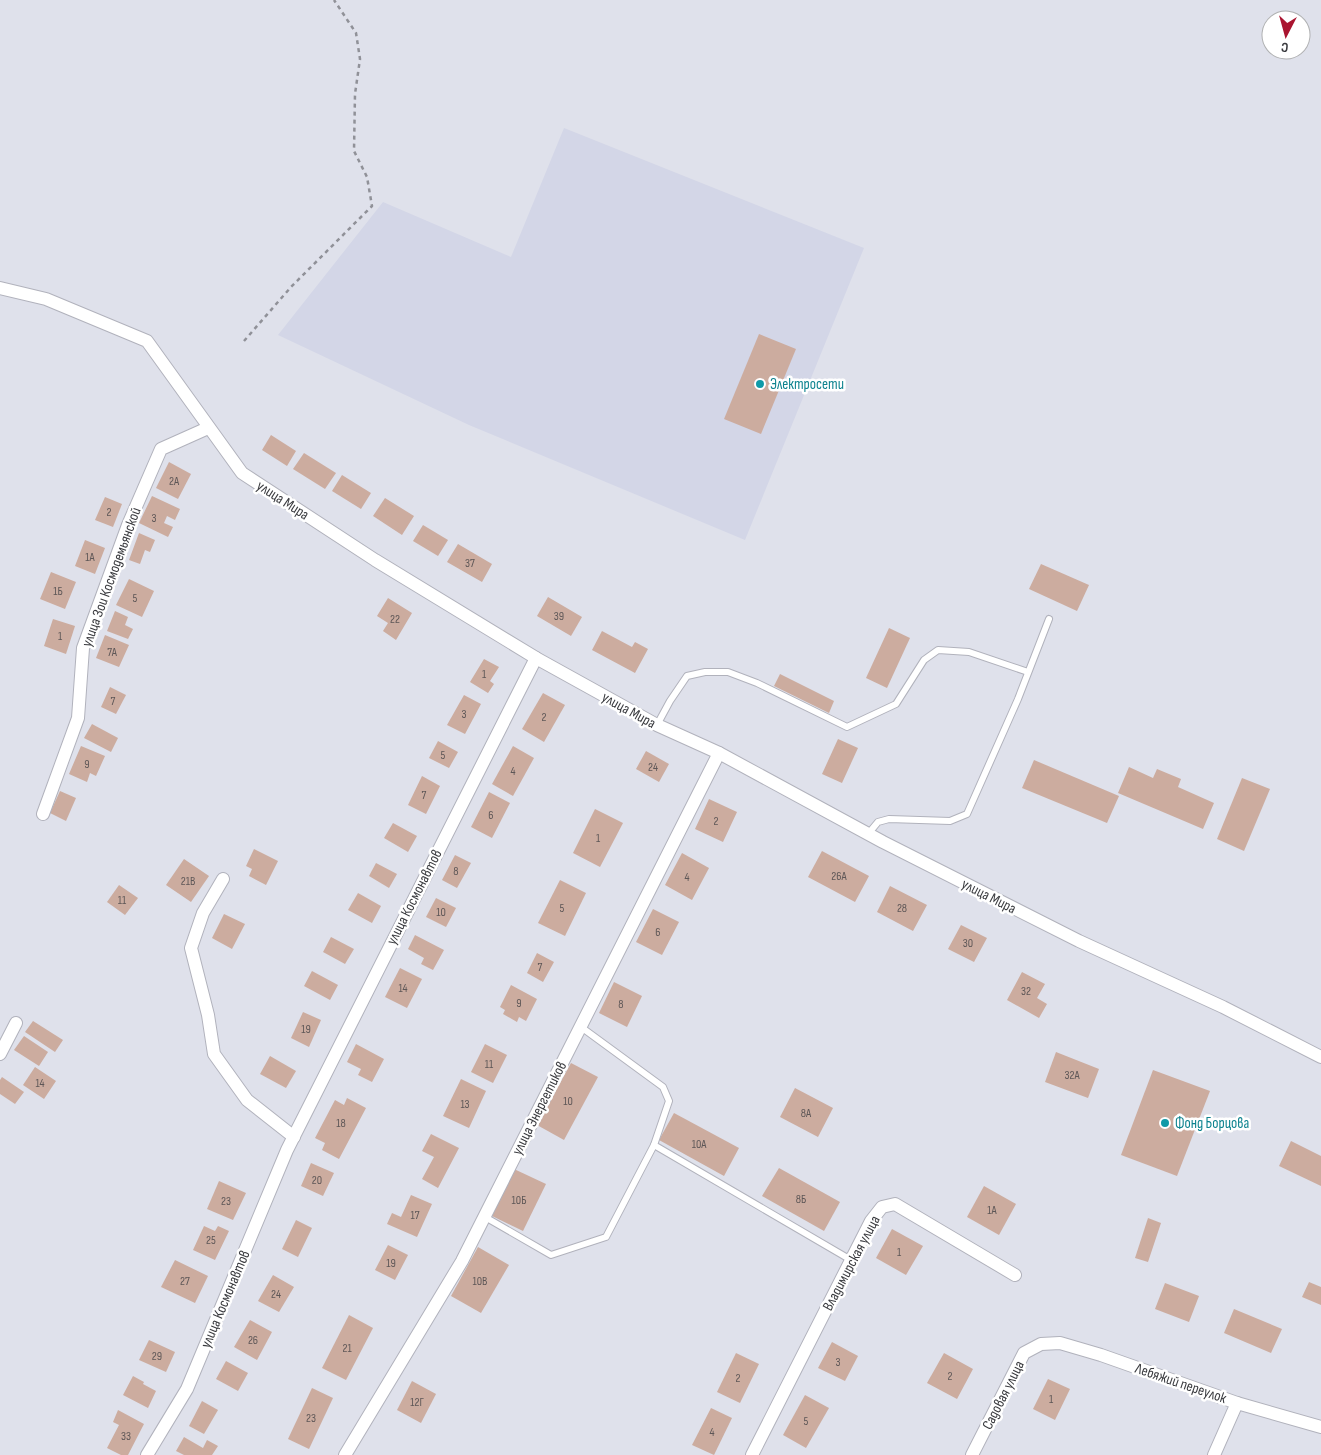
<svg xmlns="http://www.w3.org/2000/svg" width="1321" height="1455" viewBox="0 0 1321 1455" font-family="'Sofia Sans Condensed',sans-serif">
<rect width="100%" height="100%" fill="#dfe1eb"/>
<!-- built -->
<polygon fill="#d3d6e7" points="564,128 864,248 745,540 469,425 278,335 383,202 511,257"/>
<!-- building -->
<g fill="#ccac9f">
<polygon points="759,334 796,349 761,434 724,419"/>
<polygon points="271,435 296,451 287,466 262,450"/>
<polygon points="304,453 336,473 325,489 293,469"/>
<polygon points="169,462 191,474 178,499 156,488"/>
<polygon points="342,475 371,493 361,509 332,491"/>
<polygon points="152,496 180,509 175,520 167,516 164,523 173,527 168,537 139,523"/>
<polygon points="105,497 122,504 113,527 95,520"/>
<polygon points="385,498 414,516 402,535 373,516"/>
<polygon points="423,525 448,540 438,556 413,541"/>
<polygon points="139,533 155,540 150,552 145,550 140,564 129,560"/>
<polygon points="85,540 105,548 95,574 75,566"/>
<polygon points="458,544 492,564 482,582 447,562"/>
<polygon points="1041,564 1089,585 1077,611 1029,589"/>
<polygon points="51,572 76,582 65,609 40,599"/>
<polygon points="129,579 154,591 142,617 116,605"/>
<polygon points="548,597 582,617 571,636 537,616"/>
<polygon points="388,598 412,613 396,640 383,631 388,623 377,616"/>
<polygon points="115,611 128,617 125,625 133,629 128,639 107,631"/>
<polygon points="53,619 75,626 66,654 44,646"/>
<polygon points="889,628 910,638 887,688 866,678"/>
<polygon points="602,631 632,647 635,642 648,649 635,673 592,650"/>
<polygon points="105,635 129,645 119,667 96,658"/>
<polygon points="484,659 499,667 490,681 494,684 488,693 470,682"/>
<polygon points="780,674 834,701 829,713 774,686"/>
<polygon points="110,687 126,695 116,714 101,707"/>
<polygon points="543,693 565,705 544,742 522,729"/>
<polygon points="464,695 481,704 465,734 447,725"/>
<polygon points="92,724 118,738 111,752 84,738"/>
<polygon points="838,739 858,748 842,783 822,774"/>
<polygon points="438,741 458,752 449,768 429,758"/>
<polygon points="81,746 105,756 96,776 90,773 87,782 69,774"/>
<polygon points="513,746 534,758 513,796 492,784"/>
<polygon points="646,751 669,764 659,782 636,769"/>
<polygon points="1034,760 1119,796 1107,823 1022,788"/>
<polygon points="1129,767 1153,778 1157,769 1181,779 1178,787 1214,803 1203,829 1118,793"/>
<polygon points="422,776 440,786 426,814 408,805"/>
<polygon points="1242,778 1270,789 1244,851 1217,839"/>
<polygon points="60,791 76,798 66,821 50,813"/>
<polygon points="489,792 510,803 492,838 471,827"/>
<polygon points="709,799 737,812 723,842 695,829"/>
<polygon points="595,809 623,823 600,867 573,853"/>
<polygon points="393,823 417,836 408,852 384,838"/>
<polygon points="254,849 278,861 266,885 249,876 252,869 246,866"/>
<polygon points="822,851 869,876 855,902 808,877"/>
<polygon points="682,853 709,868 692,900 665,885"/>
<polygon points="455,855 471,863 457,888 442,880"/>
<polygon points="184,859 209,876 191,902 166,885"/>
<polygon points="376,863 397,874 389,888 369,876"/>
<polygon points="560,880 586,893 565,936 538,923"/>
<polygon points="119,885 138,898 125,915 107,902"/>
<polygon points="890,886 927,905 913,931 877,912"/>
<polygon points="358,893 381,906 372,923 348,910"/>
<polygon points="436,898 456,908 446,927 426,917"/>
<polygon points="653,909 679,922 662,955 636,942"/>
<polygon points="224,914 245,924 232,949 212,938"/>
<polygon points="961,925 987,938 974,962 948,949"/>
<polygon points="415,935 444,950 433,970 421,964 424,958 408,949"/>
<polygon points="331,937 354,949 345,964 323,952"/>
<polygon points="537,953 554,962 543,982 527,973"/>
<polygon points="400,968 422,979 407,1008 385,997"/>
<polygon points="312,971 338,985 330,1000 304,986"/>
<polygon points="1022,972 1045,984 1037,998 1047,1004 1039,1018 1007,1000"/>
<polygon points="614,982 642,996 627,1027 599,1013"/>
<polygon points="511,985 537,999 526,1021 519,1017 517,1022 503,1014 505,1010 500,1007"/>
<polygon points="303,1012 321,1020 309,1047 291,1038"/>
<polygon points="33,1021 63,1040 55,1052 25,1032"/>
<polygon points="24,1036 48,1052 39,1066 14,1050"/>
<polygon points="356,1044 384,1059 372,1082 358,1075 361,1069 347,1062"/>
<polygon points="485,1044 507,1055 493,1083 471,1072"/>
<polygon points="1056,1052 1099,1069 1088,1098 1045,1082"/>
<polygon points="270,1056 296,1071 286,1088 260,1074"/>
<polygon points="571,1063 598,1077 564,1140 537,1125"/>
<polygon points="35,1067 56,1081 44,1099 23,1085"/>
<polygon points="1153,1070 1210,1091 1177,1176 1121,1155"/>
<polygon points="2,1077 24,1092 15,1104 0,1094 0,1080"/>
<polygon points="461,1079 486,1091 469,1128 443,1116"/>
<polygon points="795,1088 833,1108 818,1137 780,1117"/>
<polygon points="347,1098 366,1108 339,1159 322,1150 325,1143 315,1138 335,1100 344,1105"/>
<polygon points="674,1113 739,1148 724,1176 659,1140"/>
<polygon points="431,1134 459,1148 438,1188 422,1179 434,1157 422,1151"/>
<polygon points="1291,1141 1321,1156 1321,1186 1279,1166"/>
<polygon points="311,1163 334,1173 323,1196 301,1186"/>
<polygon points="779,1168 840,1202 824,1231 762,1196"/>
<polygon points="514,1169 546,1184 523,1231 492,1216"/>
<polygon points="219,1181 246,1193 233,1220 207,1209"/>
<polygon points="984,1186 1016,1204 999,1235 967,1217"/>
<polygon points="411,1195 432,1204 417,1237 387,1224 392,1213 401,1217"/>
<polygon points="1148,1218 1161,1223 1148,1262 1135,1258"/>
<polygon points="296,1220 312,1228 298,1257 282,1249"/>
<polygon points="204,1226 215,1231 218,1226 229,1231 215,1260 193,1250"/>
<polygon points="892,1229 923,1246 906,1275 876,1258"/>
<polygon points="388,1245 408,1255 395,1280 375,1270"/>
<polygon points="478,1247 509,1265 481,1313 451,1296"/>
<polygon points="175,1260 208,1276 195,1303 161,1287"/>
<polygon points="273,1275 294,1287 279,1312 258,1301"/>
<polygon points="1309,1282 1321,1287 1321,1305 1302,1297"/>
<polygon points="1165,1283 1199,1296 1189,1322 1155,1309"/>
<polygon points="1234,1309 1282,1329 1271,1353 1224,1333"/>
<polygon points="349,1315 373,1328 346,1380 322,1368"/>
<polygon points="250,1320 272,1332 257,1360 234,1347"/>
<polygon points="149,1340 175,1352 166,1372 139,1360"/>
<polygon points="832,1342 858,1356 845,1381 818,1368"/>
<polygon points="736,1353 759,1364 740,1403 717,1392"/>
<polygon points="944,1353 973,1369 957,1399 927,1383"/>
<polygon points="226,1361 248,1373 238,1391 216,1379"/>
<polygon points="133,1376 144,1382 143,1384 156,1391 148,1408 123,1395"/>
<polygon points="1048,1379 1070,1389 1055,1420 1033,1409"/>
<polygon points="412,1381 436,1394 421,1423 397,1410"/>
<polygon points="312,1388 333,1398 309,1449 288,1439"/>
<polygon points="805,1395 829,1408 806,1448 783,1435"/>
<polygon points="202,1401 218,1410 204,1434 189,1426"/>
<polygon points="711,1408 732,1418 714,1455 692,1445"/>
<polygon points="118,1410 144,1424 128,1455 121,1455 107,1448 119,1425 113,1422"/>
<polygon points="184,1437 203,1448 207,1440 218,1446 212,1455 184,1455 176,1451"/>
</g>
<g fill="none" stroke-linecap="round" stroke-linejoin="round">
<defs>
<g id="lane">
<polyline points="657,725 670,701 687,676 705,672 728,672 757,683 847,727 896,704 924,660 938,650 969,652 1028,672"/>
<polyline points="868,834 878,822 889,819 950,821 967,814 1018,699 1049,619"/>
<polyline points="581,1027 663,1087 669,1101 654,1145 851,1260"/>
<polyline points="485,1217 551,1255 606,1237 654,1145"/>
</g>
<g id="street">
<polyline points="0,288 46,299 147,341 242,473 375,560 536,658 657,725 719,753 883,842 1079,941 1223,1007 1321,1057"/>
<polyline points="43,814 78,718 83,648 128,525 161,449 208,428"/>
<polyline points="223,879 203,913 191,948 208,1015 214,1054 247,1100 294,1137"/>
<polyline points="0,1054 16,1023"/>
<polyline points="147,1455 187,1389 287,1150 536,658"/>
<polyline points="345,1455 462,1261 719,753"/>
<polyline points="752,1455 871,1221 882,1207 895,1204 1015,1275"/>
<polyline points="972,1455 1024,1353 1041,1344 1060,1343 1101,1355 1237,1403 1321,1427"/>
<polyline points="1214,1455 1237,1403"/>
</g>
</defs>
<!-- lane casing -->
<use href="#lane" stroke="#b1b2bc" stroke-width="8"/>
<!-- street casing -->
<use href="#street" stroke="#b1b2bc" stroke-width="14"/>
<!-- path -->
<polyline stroke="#909198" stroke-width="2.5" stroke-dasharray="4 4" stroke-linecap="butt" points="244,341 291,287 372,206 367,177 354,151 355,94 360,59 356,33 334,0"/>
<!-- lane -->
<use href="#lane" stroke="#fff" stroke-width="6"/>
<!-- street -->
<use href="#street" stroke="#fff" stroke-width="12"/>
</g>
<!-- markers -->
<g fill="#0f9aa8" stroke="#fff" stroke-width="2">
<circle cx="760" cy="384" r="5"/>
<circle cx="1165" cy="1123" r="5"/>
</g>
<g text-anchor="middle" stroke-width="5" stroke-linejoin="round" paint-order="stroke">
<!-- number labels -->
<g font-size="12" fill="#5e5757">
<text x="174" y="485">2А</text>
<text x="109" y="516">2</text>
<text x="154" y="522">3</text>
<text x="90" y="561">1А</text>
<text x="470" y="567">37</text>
<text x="58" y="595">1Б</text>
<text x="135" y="602">5</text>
<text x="559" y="620">39</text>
<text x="395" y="623">22</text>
<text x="60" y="640">1</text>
<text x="112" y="656">7А</text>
<text x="484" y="678">1</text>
<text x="113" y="705">7</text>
<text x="464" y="718">3</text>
<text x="544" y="721">2</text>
<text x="443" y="759">5</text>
<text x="87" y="768">9</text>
<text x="653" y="771">24</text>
<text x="513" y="775">4</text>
<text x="424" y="799">7</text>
<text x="491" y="819">6</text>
<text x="716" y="825">2</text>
<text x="598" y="842">1</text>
<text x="456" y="875">8</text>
<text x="839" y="880">26А</text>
<text x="687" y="881">4</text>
<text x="188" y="885">21В</text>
<text x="122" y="904">11</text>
<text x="562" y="912">5</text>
<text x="902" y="912">28</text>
<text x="441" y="916">10</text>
<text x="658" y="936">6</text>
<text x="968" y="947">30</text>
<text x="540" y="971">7</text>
<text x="403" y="992">14</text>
<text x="1026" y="995">32</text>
<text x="519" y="1007">9</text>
<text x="621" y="1008">8</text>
<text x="306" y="1033">19</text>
<text x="489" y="1068">11</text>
<text x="1072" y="1079">32А</text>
<text x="40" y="1087">14</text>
<text x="568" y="1105">10</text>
<text x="465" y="1108">13</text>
<text x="806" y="1117">8А</text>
<text x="341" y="1127">18</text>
<text x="699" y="1148">10А</text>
<text x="317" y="1184">20</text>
<text x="801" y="1203">8Б</text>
<text x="519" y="1204">10Б</text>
<text x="226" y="1205">23</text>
<text x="992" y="1214">1А</text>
<text x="415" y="1219">17</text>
<text x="211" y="1244">25</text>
<text x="899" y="1256">1</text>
<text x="391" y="1267">19</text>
<text x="185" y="1285">27</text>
<text x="480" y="1285">10В</text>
<text x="276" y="1298">24</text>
<text x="253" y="1344">26</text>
<text x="347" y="1352">21</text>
<text x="157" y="1360">29</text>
<text x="838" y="1366">3</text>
<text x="950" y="1380">2</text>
<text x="738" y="1382">2</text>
<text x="1051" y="1403">1</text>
<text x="417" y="1406">12Г</text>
<text x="311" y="1422">23</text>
<text x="806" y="1425">5</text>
<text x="712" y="1436">4</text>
<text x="126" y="1440">33</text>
</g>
<!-- culture labels -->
<g font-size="15" fill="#0d838f" stroke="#fff" text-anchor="start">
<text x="770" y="389">Электросети</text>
<text x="1175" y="1128">Фонд Борцова</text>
</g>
<!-- street labels -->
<g font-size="15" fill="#3a3b3f" stroke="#fff">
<text transform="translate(283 500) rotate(33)" y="5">улица Мира</text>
<text transform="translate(111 577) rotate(-70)" y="5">улица Зои Космодемьянской</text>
<text transform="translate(629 710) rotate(29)" y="5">улица Мира</text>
<text transform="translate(989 896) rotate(27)" y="5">улица Мира</text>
<text transform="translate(414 897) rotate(-63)" y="5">улица Космонавтов</text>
<text transform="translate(539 1108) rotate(-63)" y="5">улица Энергетиков</text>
<text transform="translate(851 1263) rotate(-62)" y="5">Владимирская улица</text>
<text transform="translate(225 1299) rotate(-67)" y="5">улица Космонавтов</text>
<text transform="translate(1181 1383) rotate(19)" y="5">Лебяжий переулок</text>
<text transform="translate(1003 1395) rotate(-63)" y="5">Садовая улица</text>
</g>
</g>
<!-- north arrow -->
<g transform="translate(1286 35) rotate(186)"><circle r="24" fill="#ffffff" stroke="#b0b1b2"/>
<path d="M0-4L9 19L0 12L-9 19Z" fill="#aa1430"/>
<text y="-8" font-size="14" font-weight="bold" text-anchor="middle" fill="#3a3b3f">С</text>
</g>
</svg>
